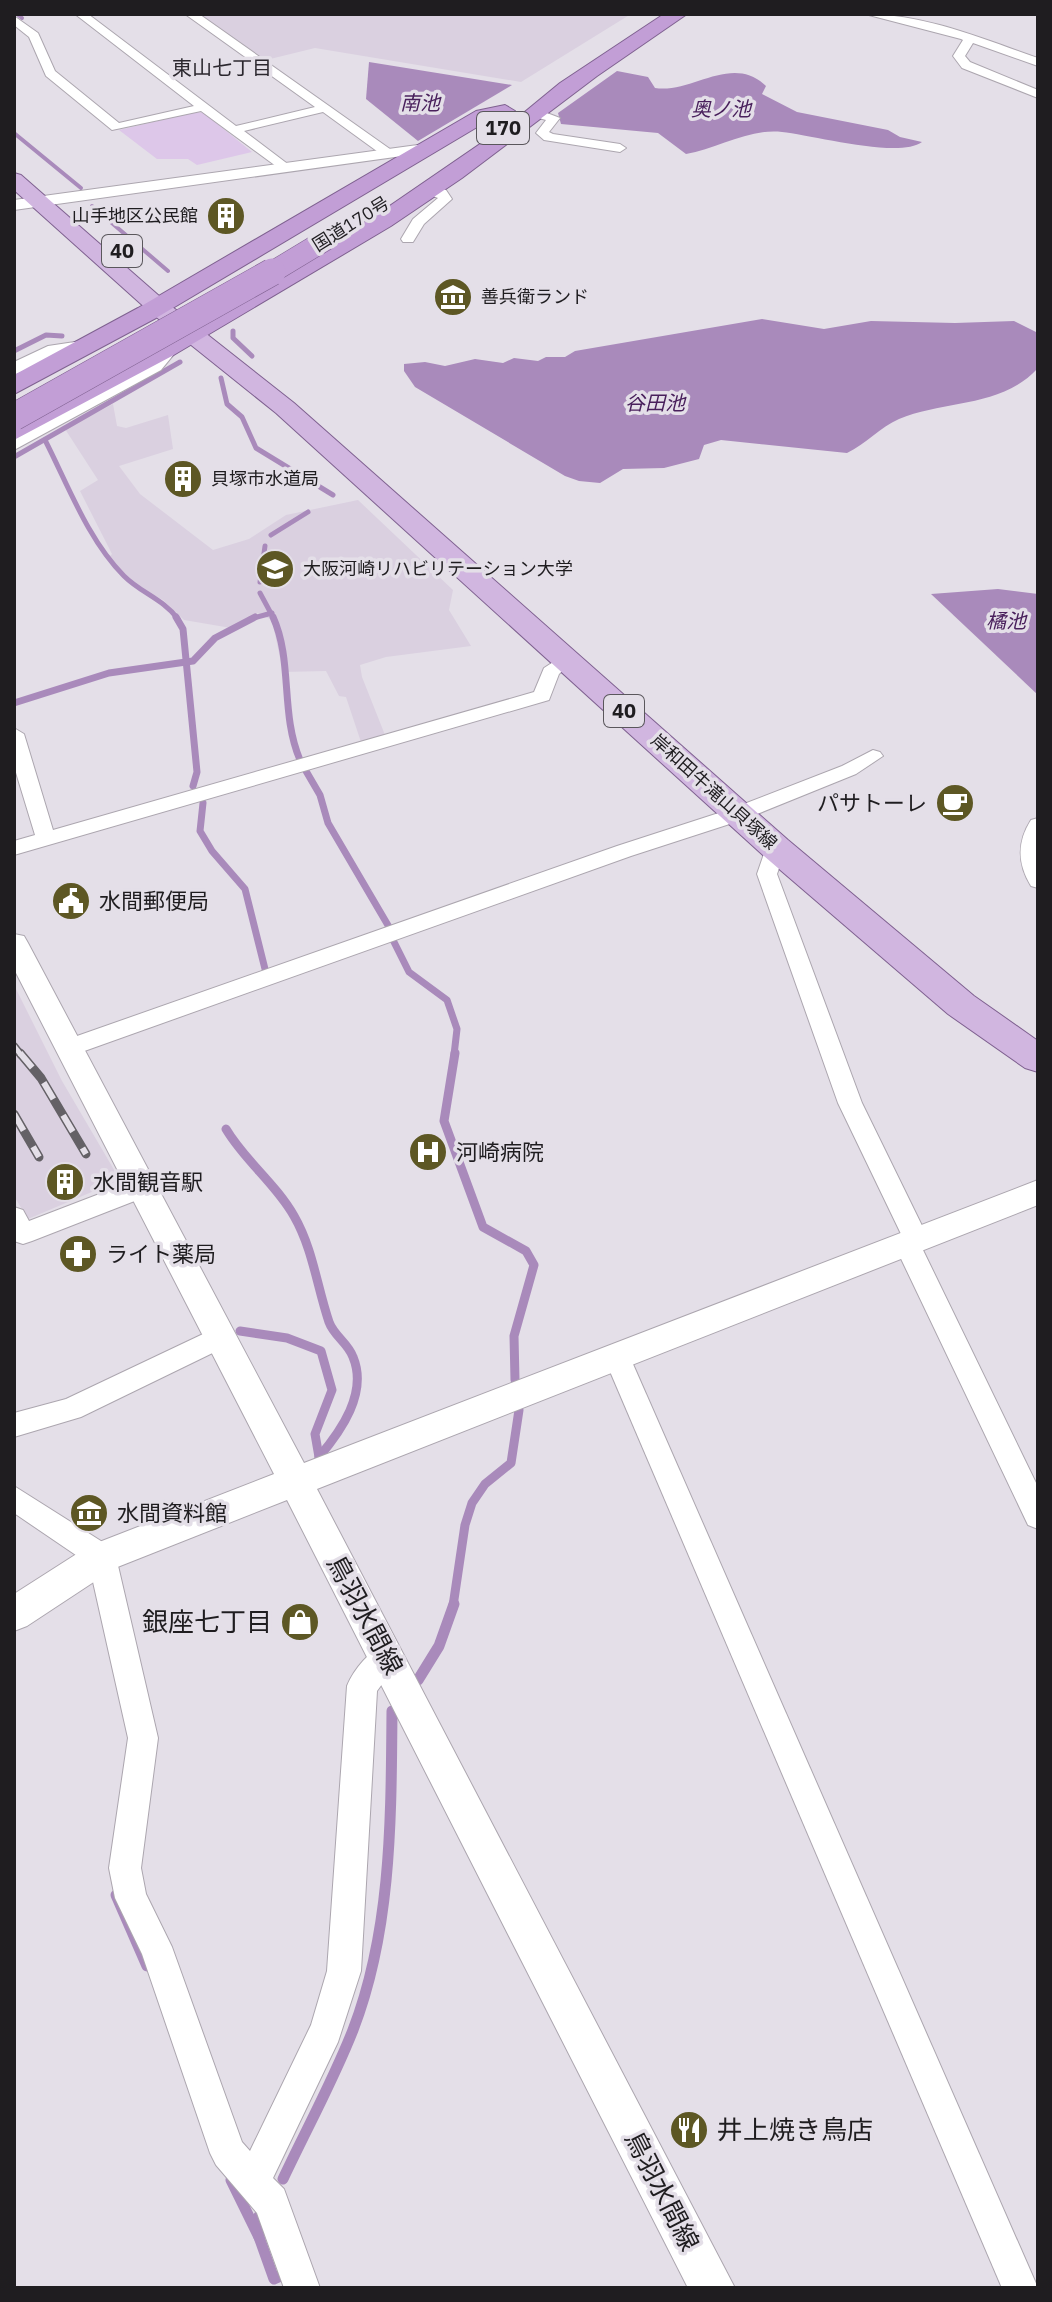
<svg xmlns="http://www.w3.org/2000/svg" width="1052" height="2302" viewBox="0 0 1052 2302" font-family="'IBM Plex Sans','Noto Sans JP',sans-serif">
<rect width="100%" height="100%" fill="#e4dfe8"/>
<!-- built -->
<g fill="#dad0e0">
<polygon points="199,14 631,14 521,82 315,48 266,60"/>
<polygon points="113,404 117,426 126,428 168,415 173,449 119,466 140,494 213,550 249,539 286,515 358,500 453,590 449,610 471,646 386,657 360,665 362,677 385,735 361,742 346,697 339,696 326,671 283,672 272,620 257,613 231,628 184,620 163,600 131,583 109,557 112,554 80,491 98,480 65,429"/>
<polygon points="14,985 62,1081 120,1180 28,1219 14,1196"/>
</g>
<!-- green -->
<polygon fill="#ddc7e9" points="196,112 204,113 252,152 197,165 188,159 157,159 119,130"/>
<!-- water -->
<g fill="#a98abb">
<polygon points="369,62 512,85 418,141 366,99"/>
<path d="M617 71 648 77 655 88C692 94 732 53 766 86L762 94 797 112 888 130 900 137 922 142C899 159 812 135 782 132 750 128 717 149 686 154L658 133 561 124 558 113Z"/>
<path d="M762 319 824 329 871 321 955 323 1014 321 1038 333V368C1002 408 945 400 899 419 880 427 866 444 847 453L721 440 704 445 699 459 664 468 623 469 600 483 579 481 565 476 415 387 404 371V364L425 362 445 366 475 359 503 363 514 358 538 361 546 357H565L575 351Z"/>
<polygon points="998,589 1038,594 1038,695 931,594"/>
</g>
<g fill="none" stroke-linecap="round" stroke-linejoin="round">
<!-- stream-far4 -->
<g stroke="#a98abb" stroke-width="4">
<polyline points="17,14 22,18"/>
<polyline points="14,133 81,188"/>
<polyline points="92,206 168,271"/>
</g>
<!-- stream-far3 -->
<g stroke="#a98abb" stroke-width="5">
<polyline points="233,331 233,338 252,356"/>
<polyline points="14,351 46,335 62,336"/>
<polyline points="221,378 227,404 242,417 256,448 333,495"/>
<path d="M45 440C68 485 88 540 124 576 141 593 163 599 178 619"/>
<polyline points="14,457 180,362"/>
<polyline points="271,535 308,512"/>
<polyline points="260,582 265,546"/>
<polyline points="260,593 274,619"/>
<polyline points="250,619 272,613"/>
</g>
<!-- stream-far2 -->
<g stroke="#a98abb" stroke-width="7">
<polyline points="176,617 183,629 197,772 193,786"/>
<path d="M273 617C293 661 280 713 300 760"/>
<polyline points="14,703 109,673 193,661 215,638 255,617"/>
<polyline points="306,771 320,795 328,823 389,927"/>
<polyline points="203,803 200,831 212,851 245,889 265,969"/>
<polyline points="394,942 409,972 447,1000 457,1029 454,1055"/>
</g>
<!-- stream-far1 -->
<g stroke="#a98abb" stroke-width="9">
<polyline points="455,1053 444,1121 483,1227 526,1251 534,1265 514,1336 515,1380"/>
<path d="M226 1129C245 1161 276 1184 294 1216 313 1249 317 1287 329 1322 334 1336 348 1343 353 1357 368 1393 341 1431 319 1457"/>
<polyline points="240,1331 287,1338 321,1351 332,1390 315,1434 319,1457"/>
<polyline points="453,1606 465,1525 472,1503 485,1484 511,1463 519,1410"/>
</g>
<!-- stream -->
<g stroke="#a98abb" stroke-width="11">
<polyline points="418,1680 439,1646 454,1604"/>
<polyline points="116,1895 147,1966"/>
<path d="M283 2179C306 2130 333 2081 353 2030 392 1929 391 1817 392 1711"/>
<polyline points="231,2180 259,2237"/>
<polyline points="259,2216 259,2237 274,2279 281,2276"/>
</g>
<defs>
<g id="minor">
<polygon points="75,14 88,14 236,126 315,107 185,14 199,14 397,154 385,157 323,112 244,131 289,165 291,168 284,172 201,111 112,130 46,76 29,37 14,25 14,16 38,33 55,71 119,123 194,106"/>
<path d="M865 14C924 14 983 39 1038 58V66L973 43 965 56 970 62 1038 90V98L962 68 953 56 963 40 961 39Z"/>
<polygon points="539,110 560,118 549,132 553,134 620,144 626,148 620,152 544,140 536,133 546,120 535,117 533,114"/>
<polygon points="428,185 446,190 452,199 424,224 413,242 403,242 401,239 413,219 438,198 423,192 423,186"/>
<polygon points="567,653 576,659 559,674 549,700 14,855 14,841 35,835 14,766 14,728 24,734 53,830 534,692 544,668"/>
<polygon points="873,750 880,752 883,756 856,774 745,819 631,856 76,1054 68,1056 60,1054 57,1048 60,1042 617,846 731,809 842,766"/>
<path d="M1038 818V888L1031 886C1017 863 1017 842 1031 820Z"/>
<polygon points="776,841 786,848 777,874 862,1103 929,1240 922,1248 1038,1487 1038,1529 1028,1525 894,1244 902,1236 838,1103 757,874 766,848"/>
<polygon points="141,1178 150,1181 153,1188 150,1195 32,1241 23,1244 14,1241 14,1207 23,1210 29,1221"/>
<polygon points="220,1326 229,1329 233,1337 229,1345 81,1417 14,1437 14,1413 66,1399"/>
<polygon points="616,1344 625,1347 629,1355 1038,2288 1002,2288 603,1355 607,1347"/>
<path d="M14 1486 112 1548 116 1557 158 1738 141 1868 146 1894 172 1947 242 2142 250 2151 311 2025 327 1971 347 1686C354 1669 370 1650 387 1643L397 1647 402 1657 377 1691 361 1971 338 2042 273 2178 284 2189 320 2288H284L257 2213 216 2165 210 2153 142 1954 115 1898 109 1868 128 1738 89 1564 14 1513Z"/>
</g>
<g id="tertiary">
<polygon points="425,144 431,146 431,152 14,210 14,200"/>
<polygon points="88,340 97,346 95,350 59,355 14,375 14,362 48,346"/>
<polygon points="170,342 179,348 161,370 14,450 14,436 147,362 163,344"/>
<polygon points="14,934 24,936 28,943 304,1463 1038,1180 1038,1205 317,1489 735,2288 688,2288 287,1500 115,1568 27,1626 14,1631 14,1594 89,1546 274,1474 14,969"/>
</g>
<polygon id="primary" points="14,173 21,175 166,302 294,403 788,840 974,996 1038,1041 1038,1072 1025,1068 948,1014 764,856 276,413 150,312 14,190"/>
<g id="trunk">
<polygon points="664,14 687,14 597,76 462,178 391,226 172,356 14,440 14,421 229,303 375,216 515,120 560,83"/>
<polygon points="505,105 515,111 512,115 489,120 156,318 14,394 14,375 138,308 476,111"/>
</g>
</defs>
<!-- minor casing -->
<use href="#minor" stroke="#aca6af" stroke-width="2"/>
<!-- tertiary casing -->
<use href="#tertiary" stroke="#aca6af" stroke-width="2"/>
<!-- primary casing -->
<use href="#primary" stroke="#7f6190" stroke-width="2"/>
<!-- trunk casing -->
<use href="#trunk" stroke="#7f6190" stroke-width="2"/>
<!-- minor -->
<use href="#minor" fill="#fff" fill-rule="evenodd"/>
<!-- tertiary -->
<use href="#tertiary" fill="#fff" fill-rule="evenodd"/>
<!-- primary -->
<use href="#primary" fill="#d1b6e0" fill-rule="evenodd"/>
<!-- trunk -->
<use href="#trunk" fill="#c29ed6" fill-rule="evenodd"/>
<defs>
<polyline id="rail-far1" points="14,1046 21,1055"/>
<g id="rail">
<polyline points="20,1053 41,1078 86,1154"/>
<polyline points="14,1114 39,1157"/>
</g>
</defs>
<!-- rail-far1 casing -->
<use href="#rail-far1" stroke="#646166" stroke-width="8"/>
<!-- rail casing -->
<use href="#rail" stroke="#646166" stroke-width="9"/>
<!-- rail-far1 -->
<use href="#rail-far1" stroke="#e4dfe8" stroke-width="5" stroke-dasharray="15" stroke-linecap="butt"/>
<!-- rail -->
<use href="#rail" stroke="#e4dfe8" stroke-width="6" stroke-dasharray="19" stroke-linecap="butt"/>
<defs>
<polyline id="trunk-bridge-far1" points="269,274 327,239"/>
<polyline id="trunk-bridge" points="14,417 272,272"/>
</defs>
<!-- trunk-bridge-far1 casing -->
<use href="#trunk-bridge-far1" stroke="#7f6190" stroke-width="22" stroke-linecap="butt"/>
<!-- trunk-bridge casing -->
<use href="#trunk-bridge" stroke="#7f6190" stroke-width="28" stroke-linecap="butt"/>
<!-- trunk-bridge-far1 -->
<use href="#trunk-bridge-far1" stroke="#c29ed6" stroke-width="21"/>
<!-- trunk-bridge -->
<use href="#trunk-bridge" stroke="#c29ed6" stroke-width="27"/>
</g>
<!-- icons -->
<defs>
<symbol id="building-disc" viewBox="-11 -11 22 22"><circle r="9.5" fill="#5d5724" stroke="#e4dfe8"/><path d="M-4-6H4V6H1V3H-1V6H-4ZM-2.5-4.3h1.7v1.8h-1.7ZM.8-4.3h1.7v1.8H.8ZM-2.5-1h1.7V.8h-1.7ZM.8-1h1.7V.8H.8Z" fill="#fff"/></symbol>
<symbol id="museum-disc" viewBox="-11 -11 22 22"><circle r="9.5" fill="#5d5724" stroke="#e4dfe8"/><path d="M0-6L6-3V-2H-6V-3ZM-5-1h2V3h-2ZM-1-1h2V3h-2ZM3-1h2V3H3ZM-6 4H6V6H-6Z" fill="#fff"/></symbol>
<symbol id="university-disc" viewBox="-11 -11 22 22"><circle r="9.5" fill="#5d5724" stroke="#e4dfe8"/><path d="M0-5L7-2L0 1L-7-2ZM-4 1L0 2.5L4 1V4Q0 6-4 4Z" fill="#fff"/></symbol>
<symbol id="cafe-disc" viewBox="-11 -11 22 22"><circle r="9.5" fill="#5d5724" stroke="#e4dfe8"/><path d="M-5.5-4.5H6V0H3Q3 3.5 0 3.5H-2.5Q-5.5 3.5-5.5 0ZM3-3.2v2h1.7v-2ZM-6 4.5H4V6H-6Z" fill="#fff"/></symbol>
<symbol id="civic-disc" viewBox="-11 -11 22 22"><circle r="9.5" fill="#5d5724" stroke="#e4dfe8"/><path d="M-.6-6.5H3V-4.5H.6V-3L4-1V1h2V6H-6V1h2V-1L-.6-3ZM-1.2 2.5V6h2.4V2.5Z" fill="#fff"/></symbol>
<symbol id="hospital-disc" viewBox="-11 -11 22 22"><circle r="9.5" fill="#5d5724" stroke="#e4dfe8"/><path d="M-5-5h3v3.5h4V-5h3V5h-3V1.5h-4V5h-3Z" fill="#fff"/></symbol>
<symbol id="pharmacy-disc" viewBox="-11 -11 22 22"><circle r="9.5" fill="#5d5724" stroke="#e4dfe8"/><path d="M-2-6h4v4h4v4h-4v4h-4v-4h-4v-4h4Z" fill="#fff"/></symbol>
<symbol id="shop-disc" viewBox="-11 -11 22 22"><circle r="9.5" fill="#5d5724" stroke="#e4dfe8"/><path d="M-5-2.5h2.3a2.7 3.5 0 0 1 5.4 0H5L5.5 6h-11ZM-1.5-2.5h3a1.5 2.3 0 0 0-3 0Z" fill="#fff"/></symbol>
<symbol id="restaurant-disc" viewBox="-11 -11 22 22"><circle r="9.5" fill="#5d5724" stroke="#e4dfe8"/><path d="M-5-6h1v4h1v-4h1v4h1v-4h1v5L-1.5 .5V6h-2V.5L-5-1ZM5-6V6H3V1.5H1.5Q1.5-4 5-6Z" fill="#fff"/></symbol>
</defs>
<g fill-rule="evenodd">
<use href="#building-disc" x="204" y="194" width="44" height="44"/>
<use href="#museum-disc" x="431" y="275" width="44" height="44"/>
<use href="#building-disc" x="161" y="457" width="44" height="44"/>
<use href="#university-disc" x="253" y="547" width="44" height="44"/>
<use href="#cafe-disc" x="933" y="781" width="44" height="44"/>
<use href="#civic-disc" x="49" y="879" width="44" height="44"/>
<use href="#hospital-disc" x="406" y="1130" width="44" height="44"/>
<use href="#building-disc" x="43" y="1160" width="44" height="44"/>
<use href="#pharmacy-disc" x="56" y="1232" width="44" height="44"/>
<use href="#museum-disc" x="67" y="1491" width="44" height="44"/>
<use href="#shop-disc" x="278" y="1600" width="44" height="44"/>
<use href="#restaurant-disc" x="667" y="2108" width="44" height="44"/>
</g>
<g text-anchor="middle" stroke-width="7" stroke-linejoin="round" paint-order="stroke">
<!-- far-poi labels -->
<g font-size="18" fill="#1f1d20" stroke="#e4dfe8" text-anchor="start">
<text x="198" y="222" text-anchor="end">山手地区公民館</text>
<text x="481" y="303">善兵衛ランド</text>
<text x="211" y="485">貝塚市水道局</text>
<text x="303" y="575">大阪河崎リハビリテーション大学</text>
</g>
<!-- far-street labels -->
<g font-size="18" fill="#1f1d20" stroke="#e4dfe8">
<text transform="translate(351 224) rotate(-32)" y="6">国道170号</text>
<text transform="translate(714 792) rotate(42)" y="6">岸和田牛滝山貝塚線</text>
</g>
<!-- far-neighbourhood labels -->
<g font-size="20" fill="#2b272e" stroke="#e4dfe8">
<text x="222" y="75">東山七丁目</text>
</g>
<!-- far-water labels -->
<g font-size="20" font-style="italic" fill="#49205c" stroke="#e4dfe8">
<text x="420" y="110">南池</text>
<text x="721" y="116">奥ノ池</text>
<text x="655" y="410">谷田池</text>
<text x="1006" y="628">橘池</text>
</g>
<!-- shield labels -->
<g fill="#e4dfe8" stroke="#5a575c" stroke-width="2">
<rect x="477" y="112" width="52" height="32" rx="6"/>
<rect x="102" y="235" width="40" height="32" rx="6"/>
<rect x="604" y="695" width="40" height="32" rx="6"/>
</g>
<g font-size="20" font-weight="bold" fill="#1f1d20">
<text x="503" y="135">170</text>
<text x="122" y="258">40</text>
<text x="624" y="718">40</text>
</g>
<!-- poi labels -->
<g font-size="22" fill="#1f1d20" stroke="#e4dfe8" text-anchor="start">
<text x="927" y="811" text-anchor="end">パサトーレ</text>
<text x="99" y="909">水間郵便局</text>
<text x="456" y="1160">河崎病院</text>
<text x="93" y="1190">水間観音駅</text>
<text x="106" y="1262">ライト薬局</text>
<text x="117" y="1521">水間資料館</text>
</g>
<!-- near-street labels -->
<g font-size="26" fill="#1f1d20" stroke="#e4dfe8">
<text transform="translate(365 1615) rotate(62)" y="9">鳥羽水間線</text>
<text transform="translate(662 2191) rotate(63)" y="9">鳥羽水間線</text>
</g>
<!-- near-poi labels -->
<g font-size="26" fill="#1f1d20" stroke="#e4dfe8" text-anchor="end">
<text x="272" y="1631">銀座七丁目</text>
<text x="717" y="2139" text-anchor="start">井上焼き鳥店</text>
</g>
</g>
<!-- border -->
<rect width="1052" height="2302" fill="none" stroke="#1f1d20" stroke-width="32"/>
</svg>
